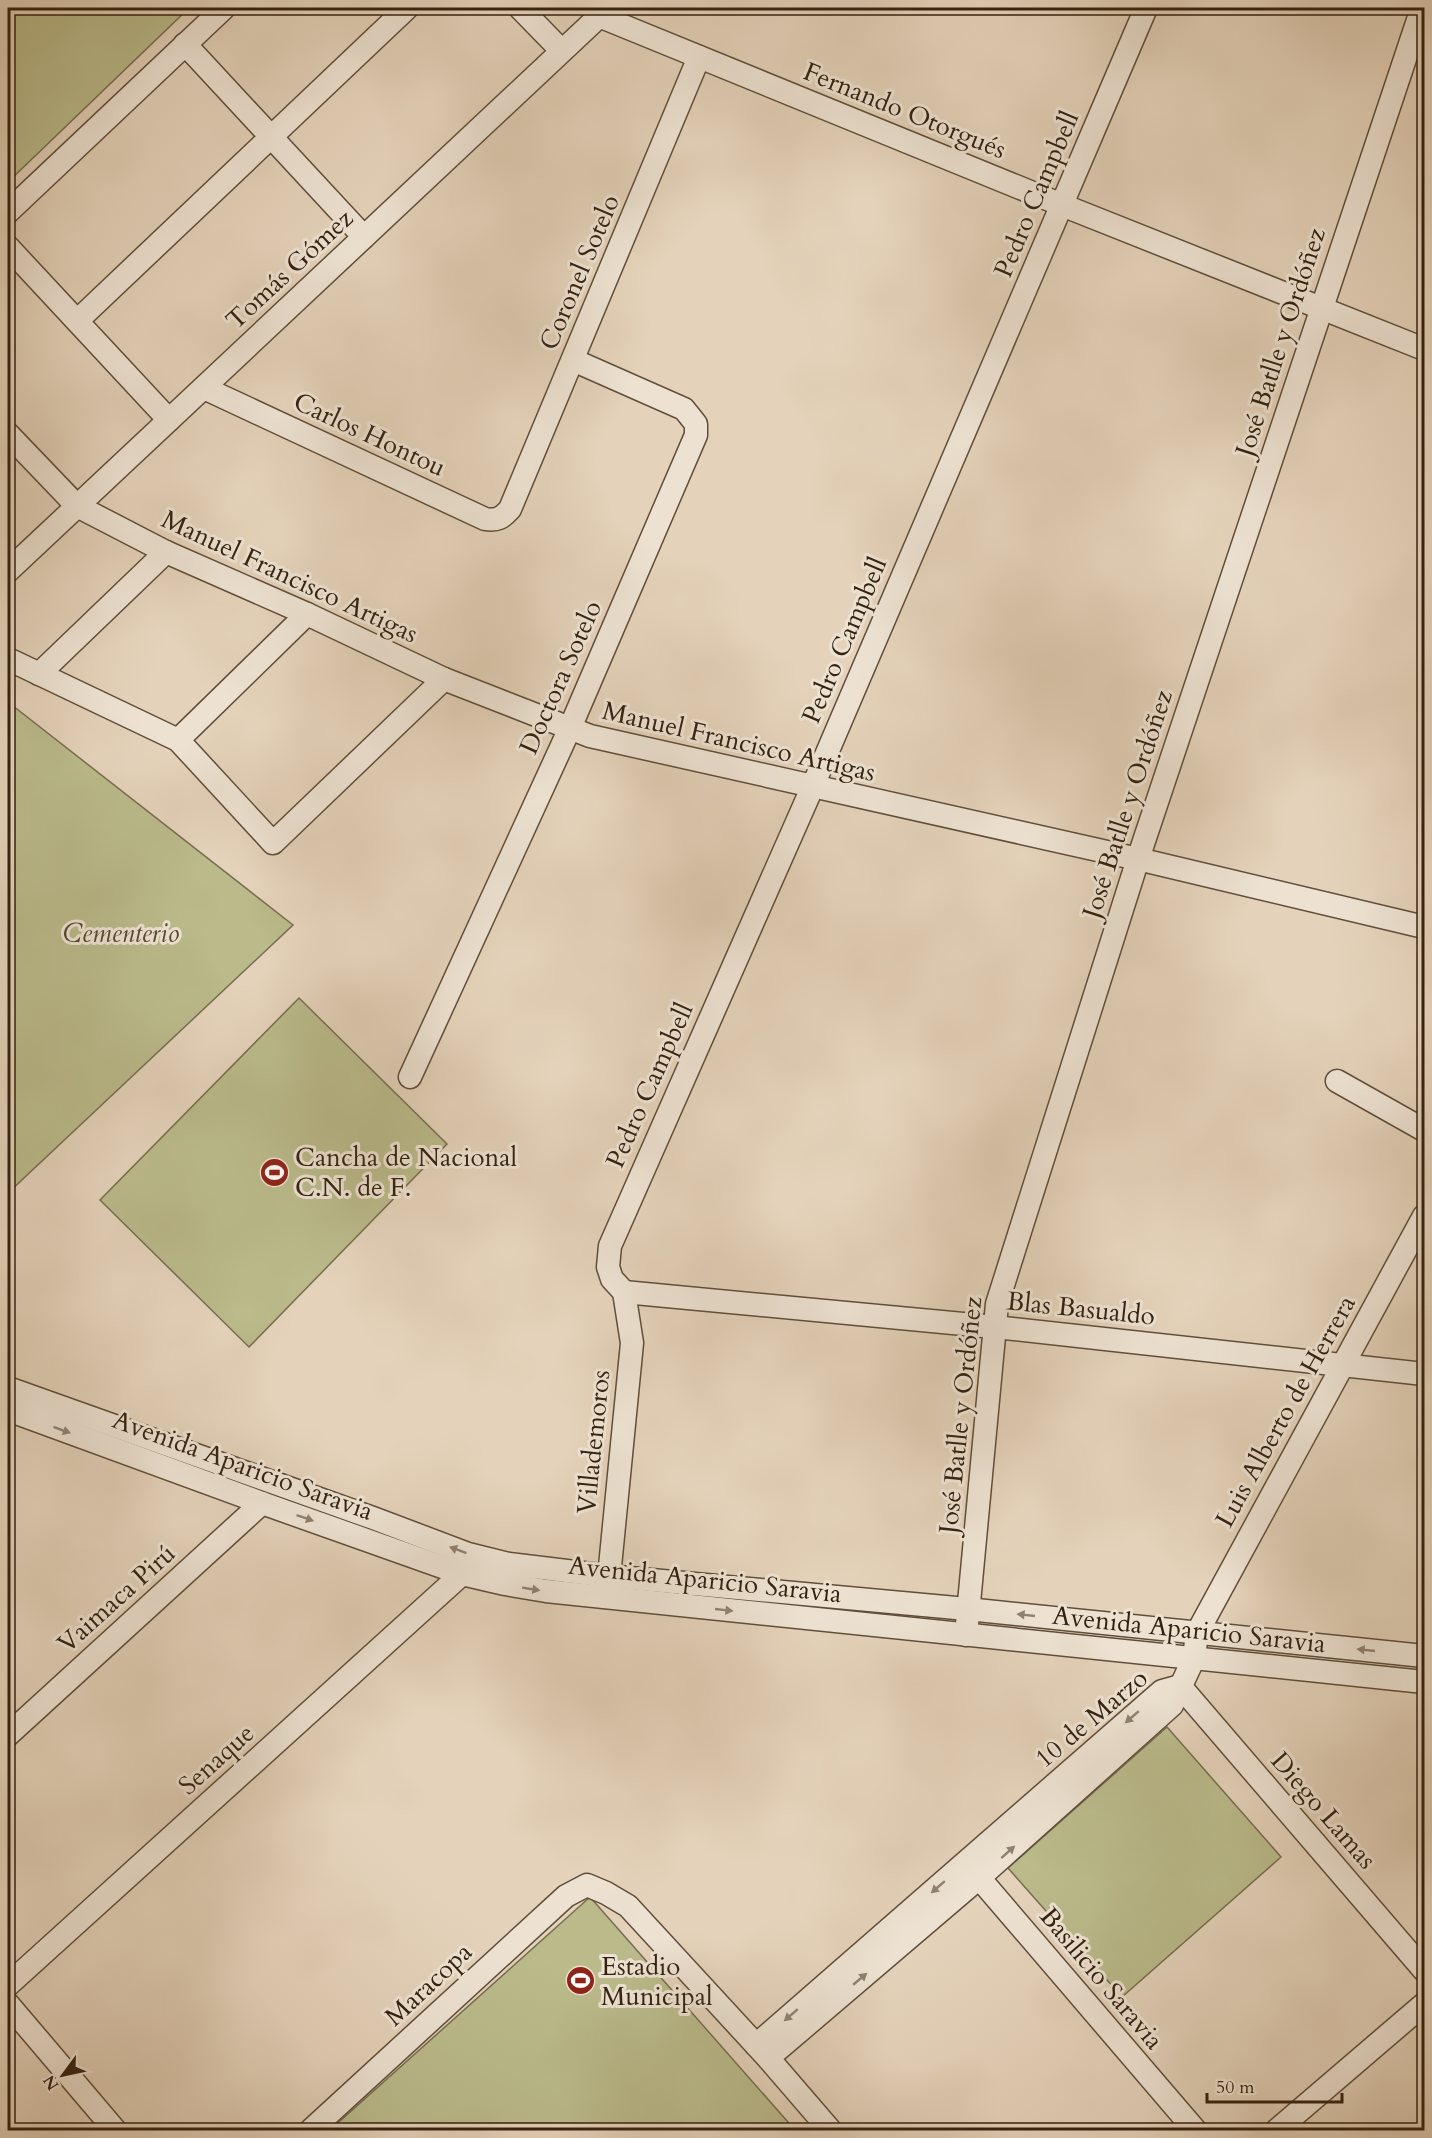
<svg xmlns="http://www.w3.org/2000/svg" width="1432" height="2138" viewBox="0 0 1432 2138" font-family="Cardo,serif">
<rect width="100%" height="100%" fill="#e4d2ba"/>
<filter id="stains"><feTurbulence type="fractalNoise" baseFrequency=".00333" numOctaves="4"/><feColorMatrix values="0 0 0 0 .2 0 0 0 0 .09 0 0 0 0 .02 0 0 0 .5 -.17"/></filter>
<radialGradient id="worn" r=".72"><stop offset=".6" stop-color="#630" stop-opacity="0"/><stop offset="1" stop-color="#630" stop-opacity=".3"/></radialGradient>
<!-- green -->
<g fill="#baba8b" stroke="#776e4e" stroke-width="1.5">
<polygon points="19,8 189,8 8,182 8,18"/>
<polygon points="8,702 293,925 8,1193"/>
<polygon points="299,998 447,1144 249,1347 100,1200"/>
<polygon points="1167,1727 1281,1857 1122,1997 1008,1868"/>
<polygon points="590,1897 795,2130 330,2130"/>
</g>
<g fill="none" stroke-linecap="round" stroke-linejoin="round">
<defs>
<g id="minor">
<polyline points="520,8 561,50"/>
<polyline points="599,16 1062,205 1424,349"/>
<polyline points="185,44 364,237"/>
<polyline points="8,212 224,8"/>
<polyline points="8,247 169,420"/>
<polyline points="77,321 407,8"/>
<path d="M204 388 485 519C497 521 502 518 510 509L699 57"/>
<polyline points="8,434 77,506 166,552 307,614 444,679 590,736 1138,859 1424,927"/>
<polyline points="8,571 608,8"/>
<polyline points="8,659 178,740 273,843 444,679"/>
<polyline points="39,674 166,552"/>
<polyline points="178,740 307,614"/>
<polyline points="410,1077 570,728 696,435 696,424 684,409 573,360"/>
<polyline points="1337,1081 1424,1130"/>
<polyline points="624,1292 995,1327 1424,1374"/>
<polyline points="8,1388 373,1518 468,1554 509,1564 608,1576 967,1609 1424,1656"/>
<polyline points="8,1410 262,1503 462,1574 505,1584 546,1591 1424,1682"/>
<polyline points="607,1597 632,1343 624,1292 612,1279 608,1267 610,1246 812,788 1146,8"/>
<polyline points="966,1635 997,1304 1138,859 1422,8"/>
<polyline points="1180,1686 1424,1970"/>
<polyline points="8,1735 262,1503"/>
<polyline points="969,1866 1195,2130"/>
<polyline points="8,1985 462,1574"/>
<polyline points="8,2004 115,2130"/>
<polyline points="756,2045 1162,1691 1180,1686"/>
<polyline points="768,2058 979,1878 1172,1705 1194,1658 1197,1633 1424,1216"/>
<polyline points="311,2130 566,1896 587,1885 606,1893 628,1906 768,2058 830,2130"/>
<polyline points="1277,2130 1424,2004"/>
</g>
</defs>
<!-- minor casing -->
<use href="#minor" stroke="#604e3a" stroke-width="25"/>
<!-- minor -->
<use href="#minor" stroke="#ede2d2" stroke-width="22"/>
</g>
<!-- one-way arrows -->
<defs><path id="oneway-solid" d="M-6-.8H1V-3.2L6.5 0L1 3.2V.8H-6Z" transform="scale(1.5)"/></defs>
<g fill="#908271">
<use href="#oneway-solid" transform="translate(62 1430) rotate(20)"/>
<use href="#oneway-solid" transform="translate(305 1518) rotate(19)"/>
<use href="#oneway-solid" transform="translate(458 1550) rotate(-159)"/>
<use href="#oneway-solid" transform="translate(531 1589) rotate(9)"/>
<use href="#oneway-solid" transform="translate(724 1610) rotate(6)"/>
<use href="#oneway-solid" transform="translate(1026 1615) rotate(-174)"/>
<use href="#oneway-solid" transform="translate(1366 1650) rotate(-174)"/>
<use href="#oneway-solid" transform="translate(1132 1717) rotate(139)"/>
<use href="#oneway-solid" transform="translate(1008 1852) rotate(-42)"/>
<use href="#oneway-solid" transform="translate(938 1887) rotate(139)"/>
<use href="#oneway-solid" transform="translate(860 1979) rotate(-40)"/>
<use href="#oneway-solid" transform="translate(791 2015) rotate(139)"/>
</g>
<!-- icons -->
<defs>
<symbol id="stadium-disc" viewBox="-11 -11 22 22"><circle r="9.5" fill="#8f2418" stroke="#ede2d2"/><path d="M0-5a6.5 5 0 1 0 0 10a6.5 5 0 1 0 0-10ZM-3.5-1.8h7v3.6h-7Z" fill="#fff"/></symbol>
</defs>
<g fill-rule="evenodd">
<use href="#stadium-disc" x="258" y="1156" width="33" height="33"/>
<use href="#stadium-disc" x="564" y="1964" width="33" height="33"/>
</g>
<g text-anchor="middle" stroke-width="6" stroke-linejoin="round" paint-order="stroke">
<!-- street labels -->
<g font-size="26" fill="#342210" stroke="#ede2d2">
<text transform="translate(905 110) rotate(22)" y="9">Fernando Otorgués</text>
<text transform="translate(1036 194) rotate(-67)" y="9">Pedro Campbell</text>
<text transform="translate(289 269) rotate(-43)" y="9">Tomás Gómez</text>
<text transform="translate(579 272) rotate(-67)" y="9">Coronel Sotelo</text>
<text transform="translate(1280 342) rotate(-72)" y="9">José Batlle y Ordóñez</text>
<text transform="translate(370 434) rotate(25)" y="9">Carlos Hontou</text>
<text transform="translate(290 576) rotate(25)" y="9">Manuel Francisco Artigas</text>
<text transform="translate(844 640) rotate(-67)" y="9">Pedro Campbell</text>
<text transform="translate(560 677) rotate(-66)" y="9">Doctora Sotelo</text>
<text transform="translate(739 741) rotate(13)" y="9">Manuel Francisco Artigas</text>
<text transform="translate(1127 804) rotate(-72)" y="9">José Batlle y Ordóñez</text>
<text transform="translate(649 1085) rotate(-66)" y="9">Pedro Campbell</text>
<text transform="translate(1081 1308) rotate(6)" y="9">Blas Basualdo</text>
<text transform="translate(1285 1411) rotate(-61)" y="9">Luis Alberto de Herrera</text>
<text transform="translate(960 1415) rotate(-84)" y="9">José Batlle y Ordóñez</text>
<text transform="translate(593 1442) rotate(-84)" y="9">Villademoros</text>
<text transform="translate(243 1465) rotate(20)" y="9">Avenida Aparicio Saravia</text>
<text transform="translate(705 1579) rotate(6)" y="9">Avenida Aparicio Saravia</text>
<text transform="translate(116 1598) rotate(-42)" y="9">Vaimaca Pirú</text>
<text transform="translate(1189 1629) rotate(6)" y="9">Avenida Aparicio Saravia</text>
<text transform="translate(1091 1718) rotate(-40)" y="9">10 de Marzo</text>
<text transform="translate(216 1759) rotate(-42)" y="9">Senaque</text>
<text transform="translate(1324 1810) rotate(49)" y="9">Diego Lamas</text>
<text transform="translate(1102 1978) rotate(50)" y="9">Basilicio Saravia</text>
<text transform="translate(428 1984) rotate(-43)" y="9">Maracopa</text>
</g>
<!-- park labels -->
<g font-size="26" font-style="italic" fill="#56482f" stroke="#ede2d2">
<text x="121" y="942">Cementerio</text>
</g>
<!-- poi labels -->
<g font-size="26" fill="#342210" stroke="#ede2d2" text-anchor="start">
<text x="295" y="1166">Cancha de Nacional<tspan x="295" dy="30">C.N. de F.</tspan></text>
<text x="601" y="1975">Estadio<tspan x="601" dy="30">Municipal</tspan></text>
</g>
</g>
<!-- margin -->
<rect width="1432" height="2138" fill="none" stroke="#e4d2ba" stroke-width="30"/>
<rect x="9" y="9" width="1414" height="2120" fill="none" stroke="#342210" stroke-width="3"/>
<rect x="15" y="15" width="1402" height="2108" fill="none" stroke="#342210" stroke-width="1.5"/>
<!-- north arrow -->
<g transform="translate(63 2075) rotate(237)" stroke="#ede2d2" stroke-width="4.5" paint-order="stroke">
<path d="M0-4.5L10 22L0 15L-10 22Z" fill="#342210"/>
<text y="-9" font-size="16" font-weight="bold" text-anchor="middle" fill="#342210">N</text>
</g>
<!-- scale -->
<path d="M1207 2093v9h135v-9" fill="none" stroke="#342210" stroke-width="3"/>
<text x="1216" y="2093" font-size="18" fill="#342210" stroke="#ede2d2" stroke-width="4.5" paint-order="stroke">50 m</text>
<rect width="100%" height="100%" filter="url(#stains)"/>
<rect width="100%" height="100%" fill="url(#worn)"/>
</svg>
